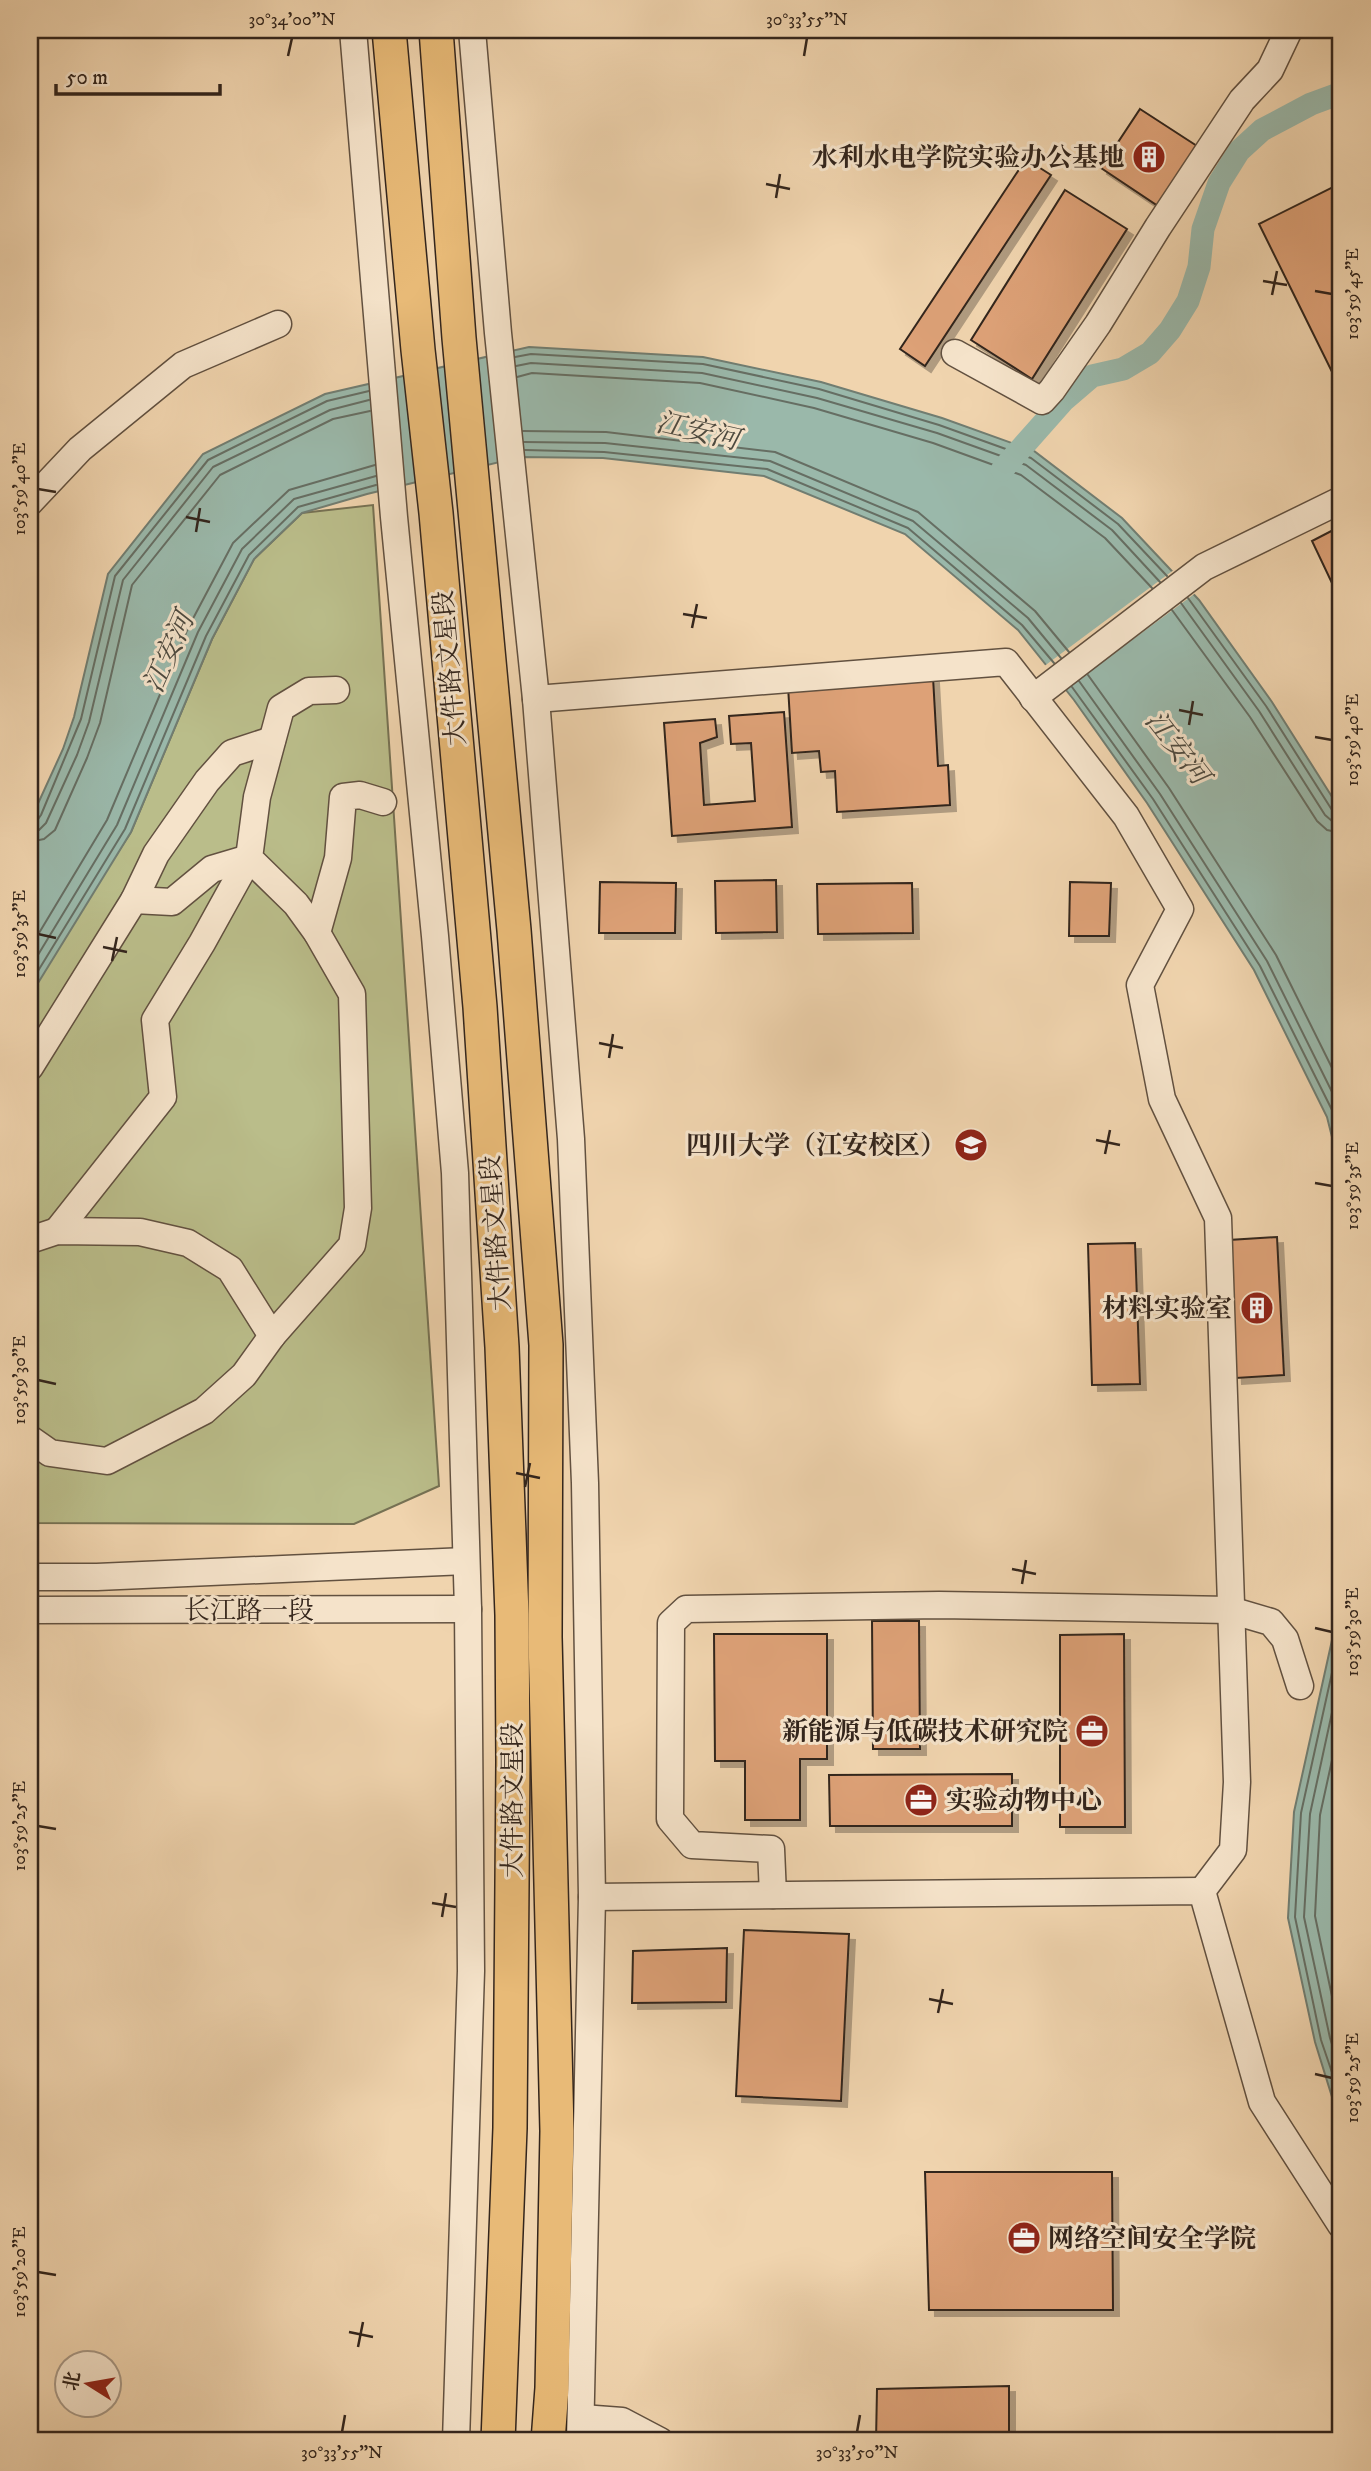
<svg xmlns="http://www.w3.org/2000/svg" width="1371" height="2471" viewBox="0 0 1371 2471" font-family="'IM FELL DW Pica','Noto Serif SC',serif">
<defs>
<filter id="shadow"><feDropShadow dx="6" dy="6" stdDeviation="0" flood-color="#0004"/></filter>
</defs>
<rect width="100%" height="100%" fill="#f0d4ae"/>
<filter id="stains"><feTurbulence type="fractalNoise" baseFrequency=".00286" numOctaves="4"/><feColorMatrix values="0 0 0 0 .2 0 0 0 0 .09 0 0 0 0 .02 0 0 0 .5 -.17"/></filter>
<radialGradient id="worn" r=".72"><stop offset=".6" stop-color="#630" stop-opacity="0"/><stop offset="1" stop-color="#630" stop-opacity=".3"/></radialGradient>
<!-- green -->
<polygon fill="#babd8a" stroke="#767153" stroke-width="2" points="373,505 439,1486 354,1524 30,1523 30,987 131,832 212,639 254,559 302,513"/>
<!-- water -->
<g fill="#9ab8aa" stroke="#717d71" stroke-width="2">
<polygon points="529,347 703,357 821,382 942,418 1034,451 1122,518 1199,600 1272,702 1341,811 1341,1173 1327,1117 1254,970 1147,803 1074,700 1018,630 905,534 764,476 603,458 520,457 367,494 302,513 254,559 212,639 131,832 30,996 30,821 63,749 74,717 108,574 203,454 325,394"/>
<polygon points="1341,1582 1341,2114 1333,2100 1315,2042 1288,1918 1294,1812 1336,1622"/>
</g>
<!-- pier -->
<polygon fill="#f0d4ae" points="1175,569 1197,592 1063,691 1043,667"/>
<g fill="none" stroke-linecap="round" stroke-linejoin="round">
<!-- shore -->
<g stroke="#666e63" stroke-width="2">
<polyline points="515,357 531,354 703,364 819,389 939,425 1031,458 1118,524 1167,576"/>
<polyline points="516,366 531,363 702,373 817,398 937,433 1026,465 1112,530 1160,582"/>
<polyline points="517,377 532,373 700,383 814,408 933,443 1021,475 1105,538 1152,588"/>
<polyline points="523,431 606,432 775,452 918,512 1035,611 1069,652"/>
<polyline points="524,442 605,443 770,461 913,521 1028,618 1061,658"/>
<polyline points="525,450 604,452 767,469 908,528 1022,625 1054,663"/>
<polyline points="1188,598 1266,706 1332,810 1341,814"/>
<polyline points="1181,603 1259,711 1325,815 1332,821 1341,822"/>
<polyline points="1172,610 1250,717 1317,821 1327,830 1341,833"/>
<polyline points="1088,675 1169,788 1276,955 1341,1086"/>
<polyline points="1079,681 1160,794 1267,961 1341,1110"/>
<polyline points="1072,687 1153,799 1260,966 1334,1114 1341,1144"/>
<polyline points="30,823 36,822 41,815 81,719 115,576 208,460 327,401 369,391"/>
<polyline points="30,832 39,830 46,823 77,755 89,722 123,580 213,467 330,410 369,400"/>
<polyline points="30,842 44,839 55,830 87,758 100,723 132,585 220,475 333,419 370,411"/>
<polyline points="30,948 107,820 188,628 233,543 289,490 375,465"/>
<polyline points="30,968 117,825 198,632 242,549 294,499 376,476"/>
<polyline points="30,984 125,829 206,636 249,555 298,507 376,485"/>
<polyline points="1341,1632 1301,1813 1295,1917 1321,2040 1341,2099"/>
<polyline points="1341,1671 1310,1814 1304,1917 1330,2038 1341,2073"/>
<polyline points="1341,1719 1320,1815 1315,1916 1341,2039"/>
</g>
<!-- canal -->
<polyline stroke="#9ab8aa" stroke-width="23" points="1002,470 1064,400 1092,376 1123,369 1150,353 1170,330 1188,301 1199,267 1203,229 1219,183 1239,151 1262,130 1311,104 1341,93"/>
</g>
<!-- building -->
<g fill="#dda177" stroke="#33251c" stroke-width="2" filter="url(#shadow)">
<polygon points="1140,109 1197,146 1158,206 1101,168"/>
<polygon points="1026,159 1051,175 925,366 900,349"/>
<polygon points="1341,183 1341,390 1259,224"/>
<polygon points="1065,190 1127,229 1032,379 971,340"/>
<polygon points="1341,526 1341,602 1312,541"/>
<polygon points="933,677 938,766 948,765 950,805 837,812 835,771 821,772 819,751 792,753 788,686"/>
<polygon points="784,712 792,827 672,836 664,723 715,719 717,737 700,743 704,805 755,801 751,743 731,744 729,716"/>
<polygon points="776,880 777,932 716,933 715,881"/>
<polygon points="600,882 676,883 675,933 599,933"/>
<polygon points="1070,882 1111,883 1109,936 1069,936"/>
<polygon points="912,883 913,933 818,934 817,884"/>
<polygon points="1277,1237 1284,1375 1236,1378 1229,1240"/>
<polygon points="1135,1243 1140,1384 1092,1385 1088,1244"/>
<polygon points="872,1621 919,1621 920,1749 873,1749"/>
<polygon points="714,1634 827,1634 827,1759 800,1759 800,1820 745,1820 745,1761 715,1761"/>
<polygon points="1124,1634 1125,1827 1060,1827 1060,1635"/>
<polygon points="1012,1774 1012,1826 830,1826 829,1775"/>
<polygon points="744,1930 849,1934 841,2101 736,2096"/>
<polygon points="727,1948 726,2002 632,2003 633,1951"/>
<polygon points="925,2172 1112,2172 1113,2310 929,2310"/>
<polygon points="1009,2386 1009,2441 876,2441 877,2389"/>
</g>
<g fill="none" stroke-linecap="round" stroke-linejoin="round">
<defs>
<g id="minor">
<polyline points="353,30 394,517 435,936 455,1173 468,1609 471,1971 456,2441"/>
<polyline points="472,30 498,333 536,699 571,1139 585,1483 592,1897 580,2441"/>
<polyline points="955,353 1042,401 1052,390 1098,324 1158,227 1242,100 1270,70 1289,30"/>
<polyline points="30,502 80,449 183,365 278,324"/>
<polyline points="1033,698 1204,567 1341,500"/>
<polyline points="536,699 1006,662 1126,816 1180,909 1140,985 1162,1099 1218,1218 1237,1782 1233,1850 1202,1891"/>
<polyline points="134,900 156,854 207,781 232,753 272,740"/>
<polyline points="317,933 338,858 343,797 360,795 383,802"/>
<polyline points="30,1067 134,900 172,902 212,869 249,858"/>
<polyline points="57,1231 163,1097 155,1020 202,943 249,858"/>
<polyline points="30,1240 57,1231 140,1232 188,1243 230,1269 272,1336"/>
<polyline points="30,1439 50,1453 107,1461 204,1411 244,1375 272,1336 352,1245 358,1208 352,994 317,933 296,904 249,858 257,797 281,708 309,691 336,690"/>
<polyline points="30,1577 97,1577 466,1561"/>
<polyline points="30,1610 468,1609"/>
<polyline points="773,1895 771,1849 692,1845 670,1819 671,1623 686,1609 939,1605 1230,1610 1271,1622 1285,1639 1300,1686"/>
<polyline points="592,1897 1202,1891 1262,2102 1341,2225"/>
<polyline points="582,2418 622,2421 660,2441"/>
</g>
<g id="major">
<polyline points="389,30 418,350 436,513 480,1007 502,1347 512,1615 513,1762 510,2128 498,2441"/>
<polyline points="436,30 459,338 514,930 546,1345 545,1637 557,2131 552,2388 548,2441"/>
</g>
</defs>
<!-- minor casing -->
<use href="#minor" stroke="#625140" stroke-width="29"/>
<!-- major casing -->
<use href="#major" stroke="#33251c" stroke-width="36"/>
<!-- minor -->
<use href="#minor" stroke="#f5e3ca" stroke-width="26"/>
<!-- major -->
<use href="#major" stroke="#e8ba77" stroke-width="33"/>
</g>
<!-- ticks -->
<path fill="none" stroke="#33251c" stroke-width="2.5" d="M288 56 292 38M804 56 807 38M766 184 790 189M776 198 780 174M1263 281 1287 285M1315 291 1332 294M1272 295 1277 271M38 489 56 492M186 517 210 522M196 532 200 508M683 614 707 618M692 628 697 604M1179 710 1203 715M1189 725 1193 701M1315 737 1332 740M38 934 56 938M103 947 127 952M112 961 117 937M599 1043 623 1048M609 1058 613 1034M1096 1140 1120 1145M1105 1154 1110 1130M1315 1183 1332 1186M38 1380 56 1384M516 1473 540 1478M525 1487 530 1463M1012 1569 1036 1574M1022 1584 1026 1560M1315 1628 1332 1632M38 1826 56 1829M432 1903 456 1907M442 1917 446 1893M929 1999 953 2004M938 2013 943 1989M1315 2074 1332 2078M38 2272 56 2275M349 2332 373 2337M358 2347 363 2322M342 2432 345 2415M857 2432 860 2415"/>
<!-- icons -->
<defs>
<symbol id="building-disc" viewBox="-11 -11 22 22"><circle r="9.5" fill="#8f2418" stroke="#f5e3ca"/><path d="M-4-6H4V6H1V3H-1V6H-4ZM-2.5-4.3h1.7v1.8h-1.7ZM.8-4.3h1.7v1.8H.8ZM-2.5-1h1.7V.8h-1.7ZM.8-1h1.7V.8H.8Z" fill="#fff"/></symbol>
<symbol id="university-disc" viewBox="-11 -11 22 22"><circle r="9.5" fill="#8f2418" stroke="#f5e3ca"/><path d="M0-5L7-2L0 1L-7-2ZM-4 1L0 2.5L4 1V4Q0 6-4 4Z" fill="#fff"/></symbol>
<symbol id="office-disc" viewBox="-11 -11 22 22"><circle r="9.5" fill="#8f2418" stroke="#f5e3ca"/><path d="M-6-3h4V-5.5h4V-3h4V5H-6ZM-1-4.5V-3h2v-1.5ZM-6 0V1H6V0Z" fill="#fff"/></symbol>
</defs>
<g fill-rule="evenodd">
<use href="#building-disc" x="1130" y="138" width="38" height="38"/>
<use href="#university-disc" x="952" y="1126" width="38" height="38"/>
<use href="#building-disc" x="1238" y="1289" width="38" height="38"/>
<use href="#office-disc" x="1073" y="1712" width="38" height="38"/>
<use href="#office-disc" x="902" y="1781" width="38" height="38"/>
<use href="#office-disc" x="1005" y="2219" width="38" height="38"/>
</g>
<g text-anchor="middle" stroke-width="6" stroke-linejoin="round" paint-order="stroke">
<!-- poi labels -->
<g font-size="26" font-weight="bold" fill="#33251c" stroke="#f5e3ca" text-anchor="end">
<text x="1124" y="166">水利水电学院实验办公基地</text>
<text x="946" y="1154">四川大学（江安校区）</text>
<text x="1232" y="1317">材料实验室</text>
<text x="1068" y="1740">新能源与低碳技术研究院</text>
<text x="946" y="1809" text-anchor="start">实验动物中心</text>
<text x="1048" y="2247" text-anchor="start">网络空间安全学院</text>
</g>
<!-- street labels -->
<g font-size="26" fill="#33251c" stroke="#f5e3ca">
<text transform="translate(449 668) rotate(-95)" y="9">大件路文星段</text>
<text transform="translate(495 1233) rotate(-94)" y="9">大件路文星段</text>
<text x="249" y="1619">长江路一段</text>
<text transform="translate(512 1800) rotate(-90)" y="9">大件路文星段</text>
</g>
<!-- water labels -->
<g font-size="28" font-style="italic" fill="#4d4a40" stroke="#f5e3ca">
<text transform="translate(698 430) rotate(13)" y="10">江安河</text>
<text transform="translate(168 652) rotate(-66)" y="10">江安河</text>
<text transform="translate(1178 747) rotate(52)" y="10">江安河</text>
</g>
</g>
<!-- margin -->
<rect width="1371" height="2471" fill="none" stroke="#f0d4ae" stroke-width="77"/>
<!-- north arrow -->
<g transform="translate(88 2384) rotate(281)"><circle r="33" fill="#f5e3ca" stroke="#a79784" stroke-width="2"/>
<path d="M0-5L12 26L0 18L-12 26Z" fill="#8f2418"/>
<text y="-10" font-size="19" font-weight="bold" text-anchor="middle" fill="#33251c">北</text>
</g>
<!-- scale -->
<path d="M56 84v10h164v-10" fill="none" stroke="#33251c" stroke-width="3.5"/>
<text x="66" y="84" font-size="21" fill="#33251c" stroke="#f5e3ca" stroke-width="5" paint-order="stroke">50 m</text>
<rect x="38" y="38" width="1294" height="2394" fill="none" stroke="#33251c" stroke-width="2.5"/>
<g font-size="18" text-anchor="middle" fill="#33251c">
<text x="292" y="25">30°34'00"N</text>
<text x="807" y="25">30°33'55"N</text>
<text transform="translate(1352 294) rotate(-90)" y="6">103°59'45"E</text>
<text transform="translate(19 489) rotate(-90)" y="6">103°59'40"E</text>
<text transform="translate(1352 740) rotate(-90)" y="6">103°59'40"E</text>
<text transform="translate(19 934) rotate(-90)" y="6">103°59'35"E</text>
<text transform="translate(1352 1186) rotate(-90)" y="6">103°59'35"E</text>
<text transform="translate(19 1380) rotate(-90)" y="6">103°59'30"E</text>
<text transform="translate(1352 1632) rotate(-90)" y="6">103°59'30"E</text>
<text transform="translate(19 1826) rotate(-90)" y="6">103°59'25"E</text>
<text transform="translate(1352 2078) rotate(-90)" y="6">103°59'25"E</text>
<text transform="translate(19 2272) rotate(-90)" y="6">103°59'20"E</text>
<text x="342" y="2458">30°33'55"N</text>
<text x="857" y="2458">30°33'50"N</text>
</g>
<rect width="100%" height="100%" filter="url(#stains)"/>
<rect width="100%" height="100%" fill="url(#worn)"/>
</svg>
